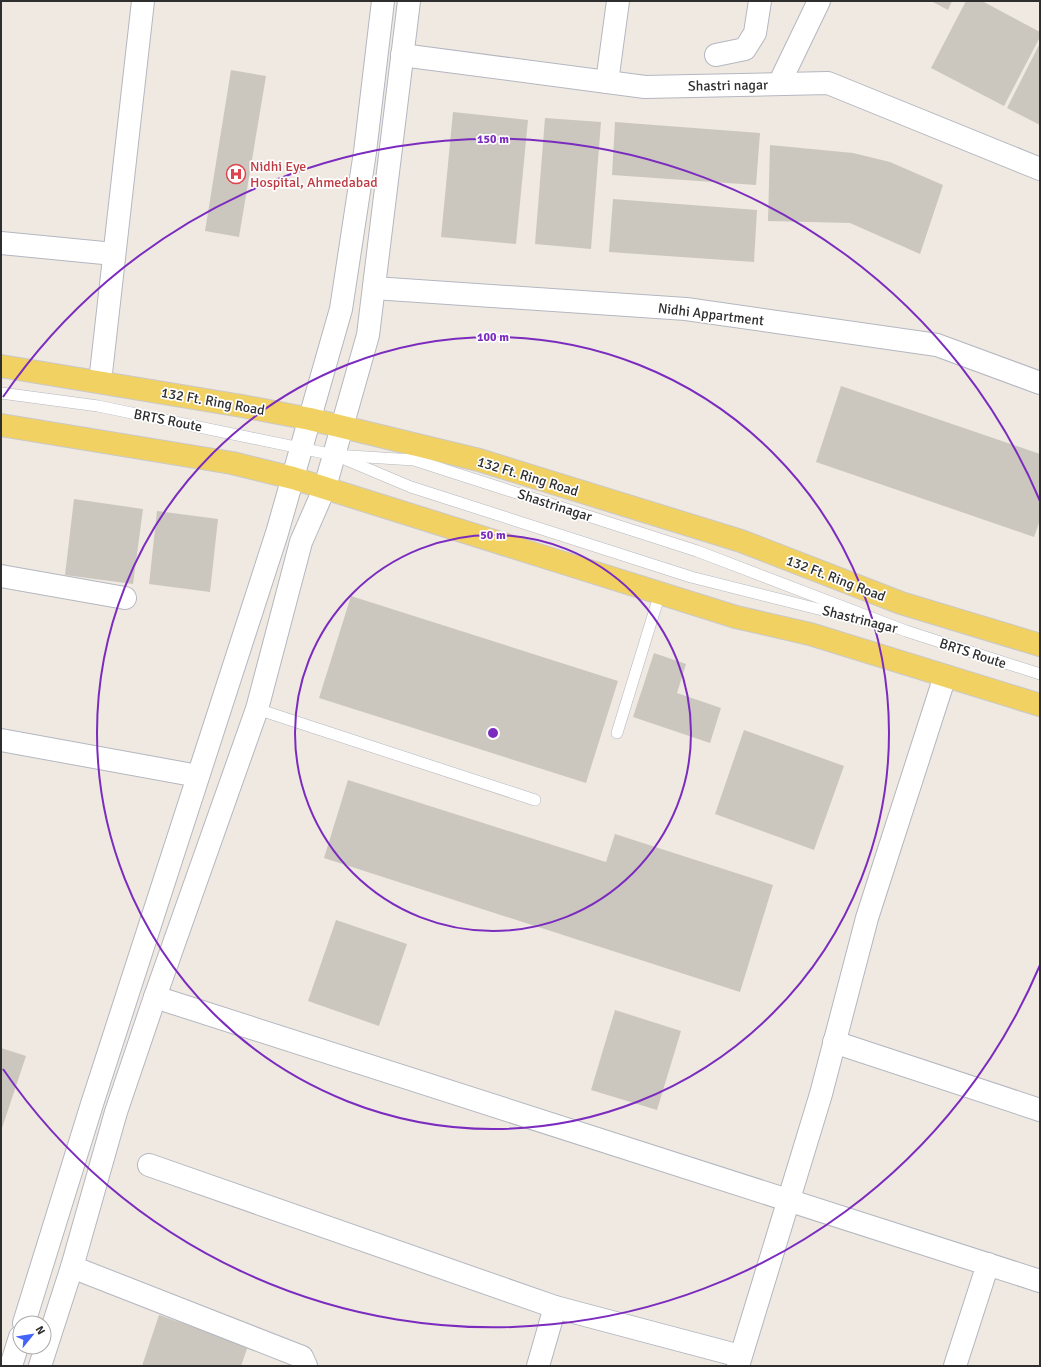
<svg xmlns="http://www.w3.org/2000/svg" width="1041" height="1367" viewBox="0 0 1041 1367" font-family="Signika,sans-serif">
<rect width="100%" height="100%" fill="#efe9e1"/>
<!-- building -->
<g fill="#cbc7bf">
<polygon points="931,1 952,1 948,10"/>
<polygon points="966,1 982,1 1040,32 1040,37 1004,106 931,68"/>
<polygon points="1040,43 1040,125 1007,108"/>
<polygon points="231,70 266,76 239,237 205,231"/>
<polygon points="453,112 528,120 516,244 441,237"/>
<polygon points="545,118 601,122 591,249 535,244"/>
<polygon points="615,122 760,133 756,185 612,175"/>
<polygon points="770,145 853,153 890,162 943,185 920,254 850,223 768,221"/>
<polygon points="613,199 757,210 754,262 609,252"/>
<polygon points="841,386 1040,454 1040,520 1034,537 816,462"/>
<polygon points="74,499 143,509 133,584 65,575"/>
<polygon points="157,511 218,519 210,592 149,584"/>
<polygon points="351,596 618,681 586,783 319,698"/>
<polygon points="654,653 686,664 677,693 721,708 710,743 633,717"/>
<polygon points="744,730 844,766 814,850 715,814"/>
<polygon points="348,780 606,862 615,834 773,885 740,992 324,858"/>
<polygon points="336,920 407,944 379,1026 308,1001"/>
<polygon points="615,1010 681,1031 657,1110 591,1090"/>
<polygon points="1,1048 26,1056 1,1131"/>
<polygon points="159,1315 248,1346 241,1366 142,1366"/>
</g>
<g fill="none" stroke-linecap="round" stroke-linejoin="round">
<defs>
<g id="service">
<polyline points="1,393 98,406 334,455 414,460 697,551 906,631 1040,674"/>
<polyline points="342,458 411,487 691,577 858,619"/>
<polyline points="257,709 535,800"/>
<polyline points="617,733 660,593"/>
</g>
<g id="minor">
<polyline points="402,55 645,87 828,83 1040,169"/>
<polyline points="716,55 745,49 755,33 760,1"/>
<polyline points="607,82 618,1"/>
<polyline points="779,84 819,1"/>
<polyline points="1,243 114,254"/>
<polyline points="374,288 686,309 937,345 1040,383"/>
<polyline points="100,382 143,1"/>
<polyline points="1,576 125,598"/>
<polyline points="1,740 198,776"/>
<polyline points="155,997 1040,1281"/>
<polyline points="834,1042 1040,1110"/>
<polyline points="149,1165 555,1307 740,1356"/>
<polyline points="72,1267 302,1357 306,1366"/>
<polyline points="538,1366 555,1307"/>
<polyline points="738,1366 821,1094 867,918 945,676"/>
<polyline points="955,1366 988,1264"/>
</g>
<g id="secondary">
<polyline points="24,1323 92,1104 277,533 341,309 365,152 383,1"/>
<polyline points="11,1366 20,1337"/>
<polyline points="40,1366 72,1267 116,1112 155,997 257,709 301,542 325,487 368,335 409,1"/>
</g>
<g id="primary">
<polyline points="1,366 242,406 310,419 479,460 741,541 901,603 1040,645"/>
<polyline points="1,425 232,463 293,478 736,617 810,634 1040,705"/>
</g>
</defs>
<!-- service casing -->
<use href="#service" stroke="#b4b7c1" stroke-width="12"/>
<!-- minor casing -->
<use href="#minor" stroke="#b4b7c1" stroke-width="24"/>
<!-- secondary casing -->
<use href="#secondary" stroke="#b4b7c1" stroke-width="24"/>
<!-- primary casing -->
<use href="#primary" stroke="#c9c9c9" stroke-width="24"/>
<!-- service -->
<use href="#service" stroke="#fff" stroke-width="11"/>
<!-- minor -->
<use href="#minor" stroke="#fff" stroke-width="22"/>
<!-- secondary -->
<use href="#secondary" stroke="#fff" stroke-width="22"/>
<!-- primary -->
<use href="#primary" stroke="#f2d163" stroke-width="22"/>
</g>
<!-- distance rings -->
<g fill="none" stroke="#7b2cbf" stroke-width="2">
<circle cx="493" cy="733" r="198"/>
<circle cx="493" cy="733" r="396"/>
<path d="M1040 965A594 594 0 0 1 3 1069M3 397A594 594 0 0 1 1040 501"/>
</g>
<!-- icons -->
<defs>
<symbol id="hospital-ring" viewBox="-11 -11 22 22"><circle r="9.5" fill="#fff" stroke="#e0444e" stroke-width="1.5"/><path d="M-5-5h3v3.5h4V-5h3V5h-3V1.5h-4V5h-3Z" fill="#e0444e"/></symbol>
</defs>
<g fill-rule="evenodd">
<use href="#hospital-ring" x="225" y="163" width="22" height="22"/>
</g>
<g text-anchor="middle" stroke-width="3.5" stroke-linejoin="round" paint-order="stroke">
<!-- street labels -->
<g font-size="14" fill="#2e2e2e" stroke="#fff">
<text transform="translate(728 85) rotate(-1)" y="5">Shastri nagar</text>
<text transform="translate(711 314) rotate(7)" y="5">Nidhi Appartment</text>
<text transform="translate(213 401) rotate(10)" y="5">132 Ft. Ring Road</text>
<text transform="translate(168 420) rotate(11)" y="5">BRTS Route</text>
<text transform="translate(528 476) rotate(17)" y="5">132 Ft. Ring Road</text>
<text transform="translate(555 505) rotate(18)" y="5">Shastrinagar</text>
<text transform="translate(836 578) rotate(21)" y="5">132 Ft. Ring Road</text>
<text transform="translate(860 619) rotate(14)" y="5">Shastrinagar</text>
<text transform="translate(973 653) rotate(18)" y="5">BRTS Route</text>
</g>
<!-- health labels -->
<g font-size="14" fill="#be3a42" stroke="#fff" text-anchor="start">
<text x="250" y="171">Nidhi Eye<tspan x="250" dy="16">Hospital, Ahmedabad</tspan></text>
</g>
</g>
<circle cx="493" cy="733" r="6" fill="#7b2cbf" stroke="#fff" stroke-width="2"/>
<g font-size="12" text-anchor="middle" font-weight="bold" fill="#7b2cbf" stroke="#fff" stroke-width="3.5" stroke-linejoin="round" paint-order="stroke">
<text x="493" y="143">150 m</text>
<text x="493" y="341">100 m</text>
<text x="493" y="539">50 m</text>
</g>
<!-- border -->
<rect width="1041" height="1367" fill="none" stroke="#2e2e2e" stroke-width="4"/>
<!-- north arrow -->
<g transform="translate(32 1335) rotate(60)"><circle r="19" fill="#ffffff" stroke="#ababab"/>
<path d="M0-3L7 15L0 10L-7 15Z" fill="#4264fb"/>
<text y="-6" font-size="11" font-weight="bold" text-anchor="middle" fill="#2e2e2e">N</text>
</g>
</svg>
